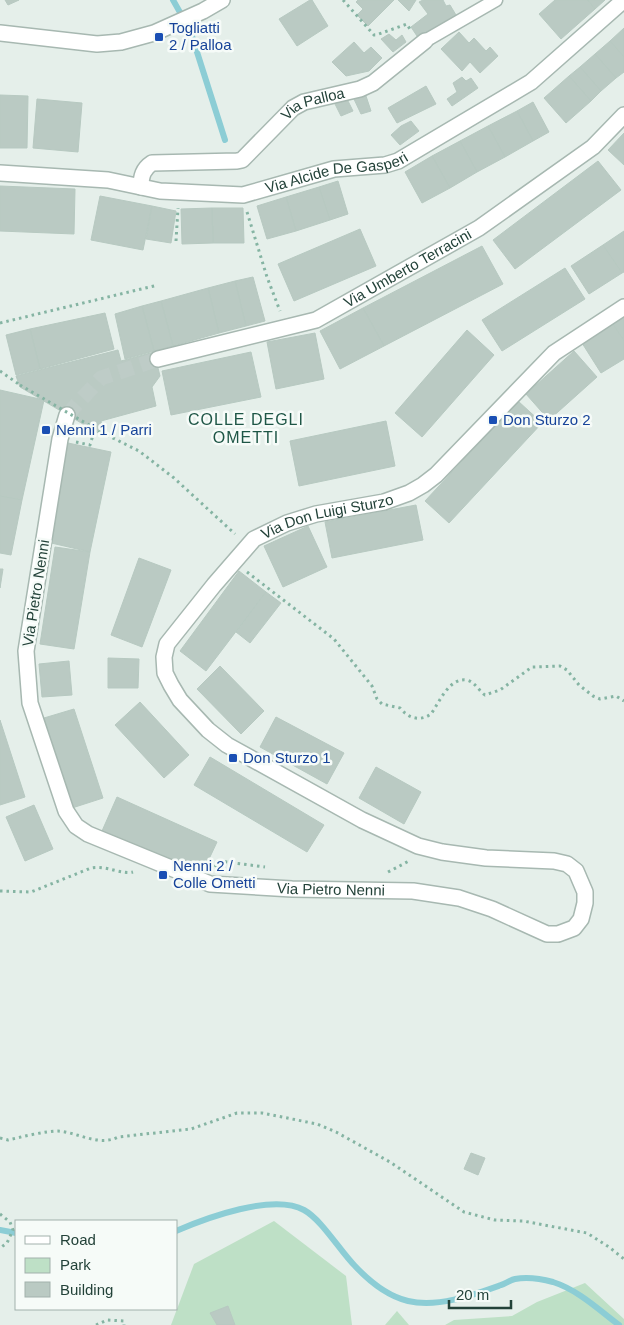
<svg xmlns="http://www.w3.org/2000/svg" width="624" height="1325" viewBox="0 0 624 1325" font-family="Helvetica,sans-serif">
<rect width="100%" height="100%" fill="#e5efea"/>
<!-- green -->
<g fill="#bee0c6">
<polygon points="274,1221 346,1276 352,1325 171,1325 194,1264"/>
<polygon points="585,1283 624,1319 624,1325 445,1325 454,1320 512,1316 537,1302"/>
<polygon points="397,1311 409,1325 385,1325"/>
</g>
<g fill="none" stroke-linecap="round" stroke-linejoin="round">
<!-- stream -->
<g stroke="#8ccdd5" stroke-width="6">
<polyline points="173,0 190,30 225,140"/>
<polyline points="0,1230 16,1233"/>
<path d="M176 1231C206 1218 273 1193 304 1210 322 1220 340 1251 355 1266 370 1282 387 1296 408 1301 438 1308 473 1295 501 1285 505 1284 510 1280 515 1279 526 1277 542 1279 553 1282 578 1290 598 1309 619 1325"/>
</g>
</g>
<!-- building -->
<g fill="#bacac3" stroke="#b7c9c1">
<polygon points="5,0 19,0 8,5"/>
<polygon points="310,0 312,0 328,26 297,46 279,19"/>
<polygon points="358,0 394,0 368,26 357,15 363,9 356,2"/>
<polygon points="398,0 416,0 409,11"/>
<polygon points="423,0 443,0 446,6 450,5 456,15 419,39 411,27 428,14 419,2"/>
<polygon points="555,0 588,0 595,9 561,39 539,14"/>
<polygon points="588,0 605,0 595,9"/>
<polygon points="624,28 624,57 610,41"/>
<polygon points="459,32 469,43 474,38 486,51 490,47 498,56 480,73 470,62 462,71 441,49"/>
<polygon points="389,34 396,40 402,35 406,42 393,52 381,39"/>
<polygon points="610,41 624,57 624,72 616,78 595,54"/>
<polygon points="354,42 364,53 371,47 382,58 369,71 346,76 332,62"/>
<polygon points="595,54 616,78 601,91 580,67"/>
<polygon points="580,67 601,91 591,101 569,76"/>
<polygon points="569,76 591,101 566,123 544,98"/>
<polygon points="462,77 466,81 471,78 478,88 452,106 447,99 457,92 453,83"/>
<polygon points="426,86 436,104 397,123 388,108"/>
<polygon points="365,93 371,111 361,114 353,97"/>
<polygon points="0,95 28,96 27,148 0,148"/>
<polygon points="346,97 353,111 341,116 334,102"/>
<polygon points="37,99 82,103 78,152 33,148"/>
<polygon points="533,102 549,132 533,141 517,111"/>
<polygon points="517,111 533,141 505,157 488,126"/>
<polygon points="411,121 419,131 400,145 391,135 401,126"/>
<polygon points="488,126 505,157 477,172 460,141"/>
<polygon points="624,133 624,165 608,150"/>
<polygon points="460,141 477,172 450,188 432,156"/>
<polygon points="432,156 450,188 422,203 405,172"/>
<polygon points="598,161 621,190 515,269 493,240"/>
<polygon points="338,181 348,214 330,220 319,187"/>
<polygon points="0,186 75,189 74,234 0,231"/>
<polygon points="319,187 330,220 296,231 286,197"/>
<polygon points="100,196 152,206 143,250 91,240"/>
<polygon points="286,197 296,231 267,239 257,206"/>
<polygon points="152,206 176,211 171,243 146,239"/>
<polygon points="212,208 243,208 244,243 213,243"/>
<polygon points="212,208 213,243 182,244 181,209"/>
<polygon points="360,229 376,266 294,301 278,264"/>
<polygon points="624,231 624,272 622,273 603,245"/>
<polygon points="603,245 622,273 589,294 571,266"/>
<polygon points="482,246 503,284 384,346 363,308"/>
<polygon points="565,268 585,299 502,351 482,320"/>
<polygon points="253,277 265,321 246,326 235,281"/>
<polygon points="235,281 246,326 219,333 208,288"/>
<polygon points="208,288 219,333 173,346 161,301"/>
<polygon points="161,301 173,346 154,351 142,306"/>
<polygon points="142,306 154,351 125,359 115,314"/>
<polygon points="363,308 384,346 340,369 320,331"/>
<polygon points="105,313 114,349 40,369 30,329"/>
<polygon points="624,317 624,341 613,324"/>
<polygon points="613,324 624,341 624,359 601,373 582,343"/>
<polygon points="30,329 40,369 16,375 6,335"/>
<polygon points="467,330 494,355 422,437 395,413"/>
<polygon points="315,333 324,379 276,389 267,342"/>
<polygon points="118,350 121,361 154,352 160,376 152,387 156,406 101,421 102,430 100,434 20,387 16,376"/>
<polygon points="574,351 597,377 549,420 526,394"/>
<polygon points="251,352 261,397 171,415 162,371"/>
<polygon points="0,390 44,400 22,500 0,496"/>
<polygon points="518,401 542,423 449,523 425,501"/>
<polygon points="386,421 395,466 299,486 290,441"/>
<polygon points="68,443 111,452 90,552 47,542"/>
<polygon points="0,496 22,500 11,555 0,553"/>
<polygon points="416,505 423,540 332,558 325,522"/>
<polygon points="308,526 327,567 283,587 264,546"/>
<polygon points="55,547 90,552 74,649 40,644"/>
<polygon points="139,558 171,570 142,647 111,635"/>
<polygon points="0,569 3,569 0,588"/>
<polygon points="239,571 266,592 206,671 180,651"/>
<polygon points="266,592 281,603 250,643 236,632"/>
<polygon points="108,658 139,659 138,688 108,688"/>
<polygon points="69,661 72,695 42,697 39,664"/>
<polygon points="220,666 264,711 241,734 197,689"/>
<polygon points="140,702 189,755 164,778 115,725"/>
<polygon points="74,709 103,798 72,808 44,718"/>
<polygon points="276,717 344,753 327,784 260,747"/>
<polygon points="0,720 25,797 0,805"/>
<polygon points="210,757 324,825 307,852 194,785"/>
<polygon points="376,767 421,792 404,824 359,798"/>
<polygon points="117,797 217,842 201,876 102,831"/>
<polygon points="34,805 53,849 25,861 6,817"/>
<polygon points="471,1153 485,1158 478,1175 464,1169"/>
<polygon points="228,1306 235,1325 217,1325 210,1313"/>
</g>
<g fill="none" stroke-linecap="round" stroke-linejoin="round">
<!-- street-tunnel -->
<polyline stroke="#beccc7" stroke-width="15" stroke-dasharray="15 8" stroke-linecap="butt" points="67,415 101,378 158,359"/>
<defs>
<polyline id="lane" points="425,41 496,0"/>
<g id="street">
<polyline points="0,33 97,44 121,42 154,33 203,11 222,0"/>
<path id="s1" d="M0 173 108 180 160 191 243 195 334 169 385 165 398 161 531 82 624 0"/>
<path id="s2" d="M141 187C141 176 143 169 152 163L237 161 242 160 293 108 304 102 360 89 373 83 425 41"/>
<path id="s3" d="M158 359 316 320 479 228 593 147 624 115"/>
<path id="s4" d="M67 415 60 439 26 651 30 703 66 811 76 826 88 834 210 884 292 889 413 891 459 898 492 909 547 934H558L574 928 581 919 585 903V892L576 871 567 864 554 861 486 858 442 852 418 846 362 820 227 745 208 730 180 700 171 685 165 673 164 657 167 644 214 585 254 539 287 523 316 514 384 502 409 493 423 485 436 475 554 353 624 307"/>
</g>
</defs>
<!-- lane casing -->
<use href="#lane" stroke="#a7b8b1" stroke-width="15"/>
<!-- street casing -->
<use href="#street" stroke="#a7b8b1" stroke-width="18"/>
<!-- path -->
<g stroke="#85b4a3" stroke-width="3" stroke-dasharray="2.5 4" stroke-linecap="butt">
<polyline points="343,0 374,35 376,35 407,24 411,31"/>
<polyline points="247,212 267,277 280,311"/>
<polyline points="176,241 178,208"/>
<polyline points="0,323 158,285"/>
<polyline points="0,371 20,385"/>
<polyline points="101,432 139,451 174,478 235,534"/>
<polyline points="76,442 90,445 95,428"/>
<path d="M247 572 334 639 372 686 377 699 382 704 400 708C408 718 420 722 431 714 439 703 449 677 467 680 475 682 479 691 485 695L500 690 532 667 560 666 567 670 579 685 593 696 600 699 616 696 624 701"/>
<polyline points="215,867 219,861 265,867"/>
<polyline points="388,872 409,861"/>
<path d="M0 891 31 892 91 868C106 865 122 875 133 872"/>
<path d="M0 1138 8 1140C21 1137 45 1131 58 1131 77 1132 99 1147 118 1137L191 1129 237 1113H262L317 1124 336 1132 390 1162 464 1212 495 1220 523 1221 587 1233 609 1247 624 1259"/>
<polyline points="0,1214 10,1222 13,1230 7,1243 0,1248"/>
<polyline points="96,1325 107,1320 124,1321 124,1325"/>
</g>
<!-- lane -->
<use href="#lane" stroke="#fff" stroke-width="12"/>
<!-- street -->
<use href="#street" stroke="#fff" stroke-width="15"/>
<!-- path-bridge -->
<polyline stroke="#85b4a3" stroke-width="3" stroke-dasharray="2.5 4" stroke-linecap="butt" points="20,385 101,432"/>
</g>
<!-- markers -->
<g fill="#1a4fb4" stroke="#f6fbf8" stroke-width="2">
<rect x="154" y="32" width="10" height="10" rx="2.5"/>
<rect x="488" y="415" width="10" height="10" rx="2.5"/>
<rect x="41" y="425" width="10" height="10" rx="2.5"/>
<rect x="228" y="753" width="10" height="10" rx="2.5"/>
<rect x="158" y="870" width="10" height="10" rx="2.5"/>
</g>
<g text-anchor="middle" stroke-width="5" stroke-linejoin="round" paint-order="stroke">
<!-- transit labels -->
<g font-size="15" fill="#164399" stroke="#f6fbf8" text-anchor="start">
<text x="169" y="33">Togliatti<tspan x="169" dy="17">2 / Palloa</tspan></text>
<text x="503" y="425">Don Sturzo 2</text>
<text x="56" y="435">Nenni 1 / Parri</text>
<text x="243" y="763">Don Sturzo 1</text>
<text x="173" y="871">Nenni 2 /<tspan x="173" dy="17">Colle Ometti</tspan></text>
</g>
<!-- street labels -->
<g font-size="15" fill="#234239" stroke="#f6fbf8">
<text dy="5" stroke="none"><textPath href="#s2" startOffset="211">Via Palloa</textPath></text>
<text dy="5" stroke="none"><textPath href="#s1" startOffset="341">Via Alcide De Gasperi</textPath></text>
<text dy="5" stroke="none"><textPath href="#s3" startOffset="268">Via Umberto Terracini</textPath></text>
<text dy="5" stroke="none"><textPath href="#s4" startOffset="1722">Via Don Luigi Sturzo</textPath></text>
<text transform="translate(36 593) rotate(-81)" y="5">Via Pietro Nenni</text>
<text dy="5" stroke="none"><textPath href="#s4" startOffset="691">Via Pietro Nenni</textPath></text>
</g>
<!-- neighbourhood labels -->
<g font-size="16" letter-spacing="1" fill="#1e5646" stroke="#f6fbf8">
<text x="246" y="425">COLLE DEGLI<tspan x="246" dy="18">OMETTI</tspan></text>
</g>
</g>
<!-- legend -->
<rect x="15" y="1220" width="162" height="90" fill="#f6fbf8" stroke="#a2b1ac"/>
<rect x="25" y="1236" width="25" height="8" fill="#ffffff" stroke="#a2b1ac"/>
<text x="60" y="1245" font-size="15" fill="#234239">Road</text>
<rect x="25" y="1258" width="25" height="15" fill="#bee0c6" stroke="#a2b1ac"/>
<text x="60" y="1270" font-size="15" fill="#234239">Park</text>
<rect x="25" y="1282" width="25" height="15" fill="#bacac3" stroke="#a2b1ac"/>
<text x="60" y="1295" font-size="15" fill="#234239">Building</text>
<!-- scale -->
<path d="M449 1300v8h62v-8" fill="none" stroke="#234239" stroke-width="2.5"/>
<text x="456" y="1300" font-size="15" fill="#234239" stroke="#f6fbf8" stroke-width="4" paint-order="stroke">20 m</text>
</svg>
